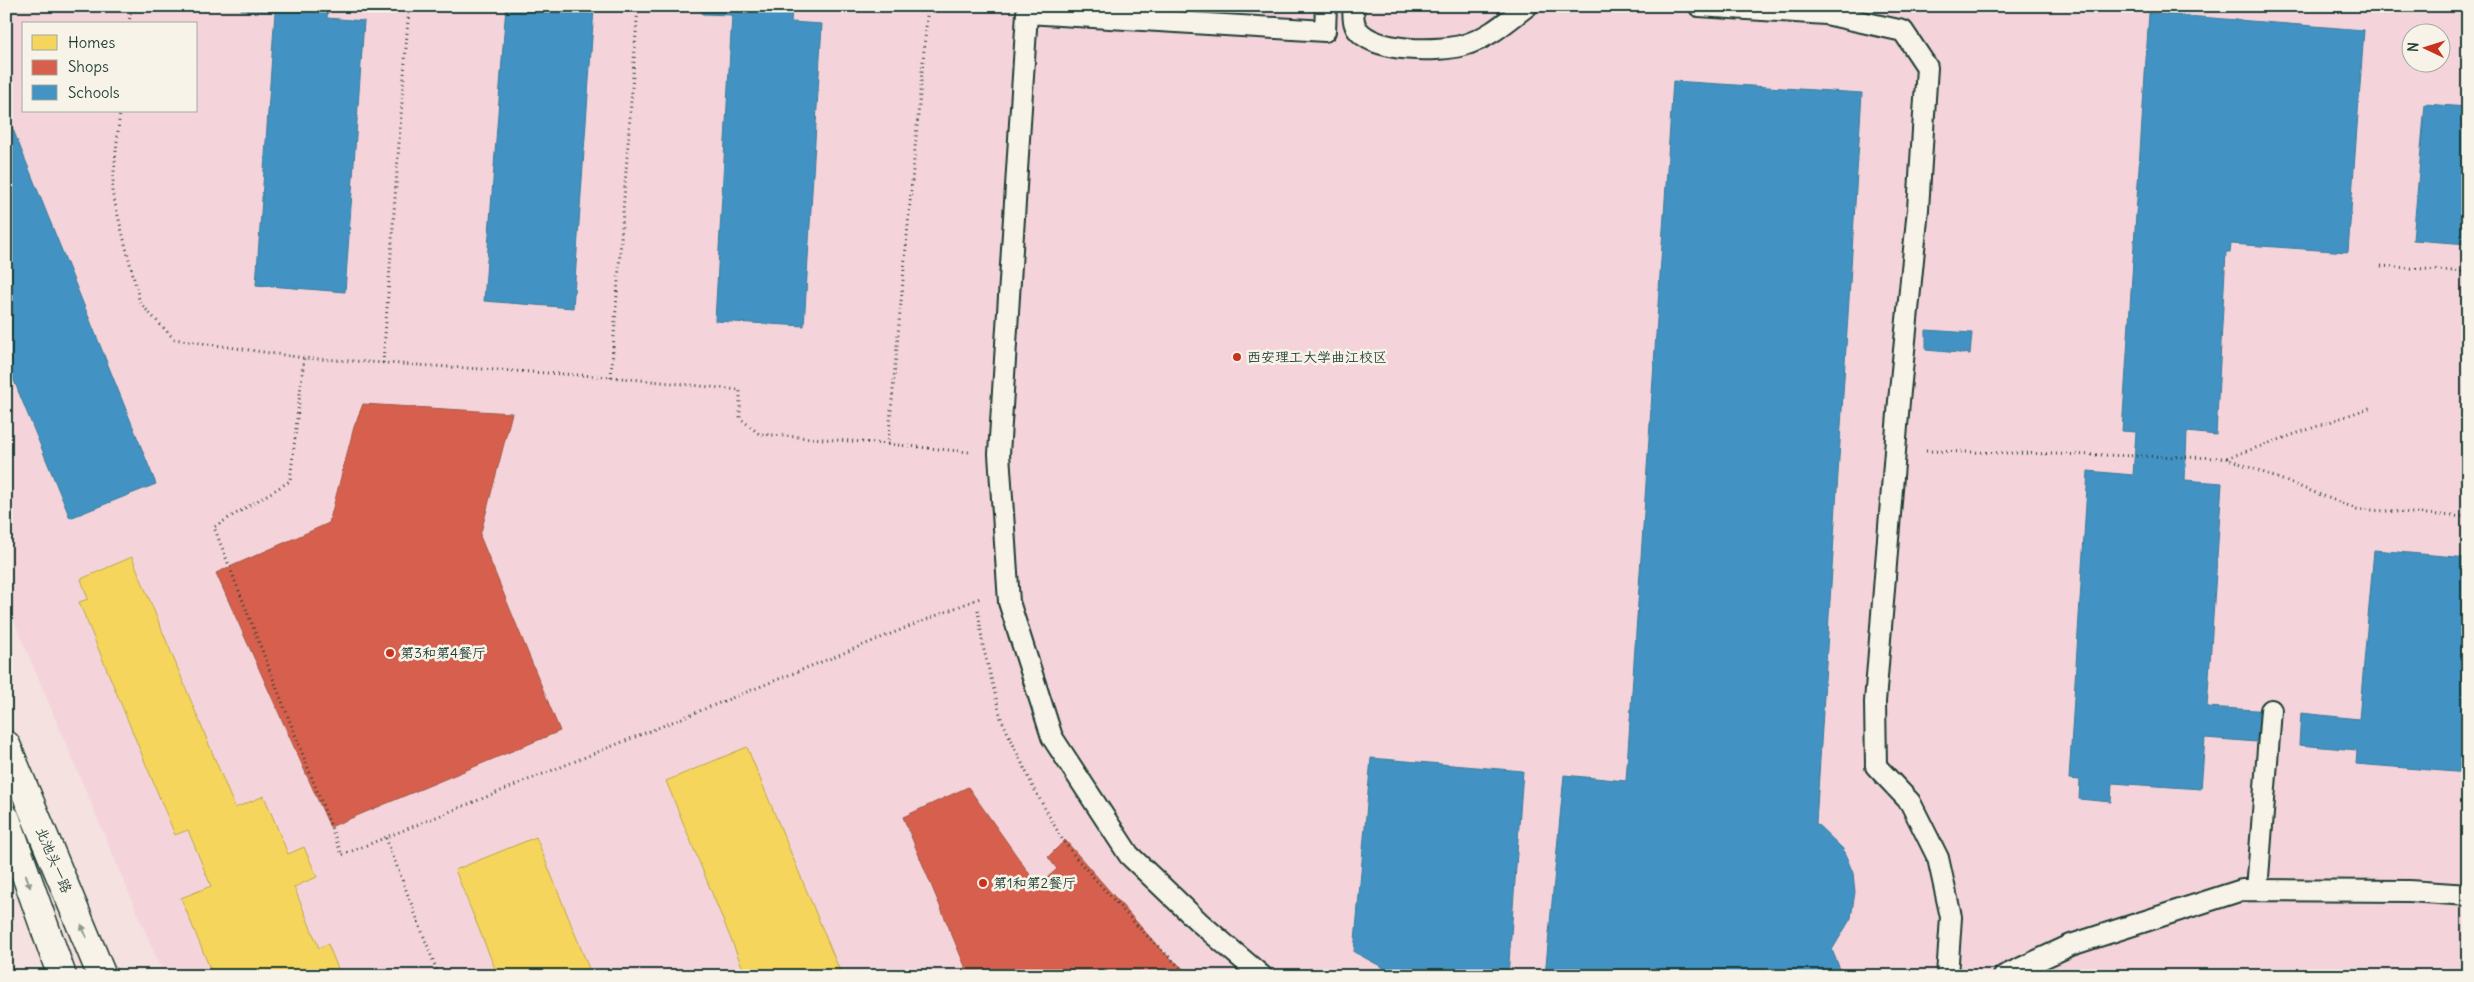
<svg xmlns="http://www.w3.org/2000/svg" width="2474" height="982" viewBox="0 0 2474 982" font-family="Delius,'LXGW WenKai TC',sans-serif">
<rect width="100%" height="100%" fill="#f5e1e0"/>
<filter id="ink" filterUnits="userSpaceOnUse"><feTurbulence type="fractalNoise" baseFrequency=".02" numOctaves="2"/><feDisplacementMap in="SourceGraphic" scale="10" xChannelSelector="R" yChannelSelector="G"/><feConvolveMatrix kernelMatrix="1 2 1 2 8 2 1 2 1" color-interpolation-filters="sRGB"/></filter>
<g filter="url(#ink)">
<!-- built -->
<path fill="#f4d4da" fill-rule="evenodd" d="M6 6H2468V976H164L6 602ZM24 24H196V111H24ZM2412 32H2442V62H2412Z"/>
<!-- homes -->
<g fill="#f6d55c" stroke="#b6a750">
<polygon points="132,557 235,808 264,796 288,854 304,847 317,877 294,887 319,948 328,944 341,976 213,976 181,898 211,886 188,830 175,835 79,602 88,599 81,579"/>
<polygon points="747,747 842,976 746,976 666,781"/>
<polygon points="536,837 592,976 498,976 455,870"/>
</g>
<!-- shops -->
<g fill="#d6604d" stroke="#9f5646">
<polygon points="363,404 512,413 480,536 560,731 330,827 216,573 329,523 354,427"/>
<polygon points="968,787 1038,886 1057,869 1048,857 1065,840 1162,951 1192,976 969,976 903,817"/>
</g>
<!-- schools -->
<g fill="#4393c3" stroke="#387998">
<polygon points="241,6 328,6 327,18 364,21 345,292 256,285 275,12 241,10"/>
<polygon points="506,6 594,9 573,308 484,301"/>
<polygon points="702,6 792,6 791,22 822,24 804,326 715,321 732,15 702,14"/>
<polygon points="2149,13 2364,30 2348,252 2231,244 2230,252 2226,252 2216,435 2187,432 2185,480 2222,483 2207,707 2272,711 2270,743 2205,738 2201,789 2112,783 2111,802 2079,799 2080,780 2069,779 2088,471 2133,475 2136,432 2122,431"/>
<polygon points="1673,81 1862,93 1816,823 1843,849 1853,873 1855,892 1851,918 1832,950 1843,976 1545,976 1564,775 1626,781"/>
<polygon points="2425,104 2468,107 2468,244 2413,240"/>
<polygon points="6,112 156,484 70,518 6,361"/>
<polygon points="1926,330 1972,333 1970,354 1926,350"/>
<polygon points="2374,550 2468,558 2468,773 2356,764 2357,750 2299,745 2301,713 2359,719"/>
<polygon points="1371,758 1523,771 1508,976 1399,976 1354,952"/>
</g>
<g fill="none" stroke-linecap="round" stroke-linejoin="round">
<defs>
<g id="service">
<path d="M1354 6C1353 13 1353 23 1357 29 1375 53 1439 52 1464 45 1489 38 1507 21 1527 6"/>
<polyline points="1699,6 1826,14 1903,31 1927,67 1918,209 1899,401 1875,702 1876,766 1910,802 1938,858 1951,917 1947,976"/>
<polyline points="2257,890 2271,710"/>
<polyline points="1262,976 1199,922 1129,855 1052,737 1009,602 999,454 1027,13 1325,31 1326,6"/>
<polyline points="2004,976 2071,945 2242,890 2409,891 2468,895"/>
</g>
<g id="tertiary">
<polyline points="6,745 102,976"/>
<polyline points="6,819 62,976"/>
</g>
</defs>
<!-- service casing -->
<use href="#service" stroke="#1f3d34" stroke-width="24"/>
<!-- tertiary casing -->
<use href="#tertiary" stroke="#1f3d34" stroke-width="31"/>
<!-- path -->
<g stroke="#1f3d34" stroke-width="3" stroke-dasharray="1 4" stroke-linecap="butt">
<polyline points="928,6 888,444 969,452"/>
<polyline points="928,6 997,11"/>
<polyline points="129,24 131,6"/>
<polyline points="120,111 112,192 140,303 174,339 304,358"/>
<polyline points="2381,266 2468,272"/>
<polyline points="383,363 409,6"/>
<polyline points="611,377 638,6"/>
<polyline points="888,444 759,434 740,418 740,390 611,377 304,358 290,481 214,527 342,855 980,598"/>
<polyline points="1926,451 2226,458 2357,509 2468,517"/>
<polyline points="2227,458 2372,407"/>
<polyline points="978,610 983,646 1001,718 1033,787 1062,839 1076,858 1140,929 1189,976"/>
<polyline points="386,838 439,976"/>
</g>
<!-- service -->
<use href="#service" stroke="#f7f3e8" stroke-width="20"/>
<!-- tertiary -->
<use href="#tertiary" stroke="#f7f3e8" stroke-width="28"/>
</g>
<!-- one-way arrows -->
<defs><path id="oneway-solid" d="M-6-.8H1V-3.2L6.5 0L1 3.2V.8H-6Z" transform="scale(1.25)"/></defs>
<g fill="#8b988e">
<use href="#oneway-solid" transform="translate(28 881) rotate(71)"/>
<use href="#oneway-solid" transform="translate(84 931) rotate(-112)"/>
</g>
</g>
<!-- markers -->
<g fill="#c8321e" stroke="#f7f3e8" stroke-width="2">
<circle cx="1237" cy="357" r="5"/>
<circle cx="390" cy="653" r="5"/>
<circle cx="983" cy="883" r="5"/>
</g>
<g text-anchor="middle" stroke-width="5" stroke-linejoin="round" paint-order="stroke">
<!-- poi labels -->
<g font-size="14" fill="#1f3d34" stroke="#f7f3e8" text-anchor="start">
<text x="1247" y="362">西安理工大学曲江校区</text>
<text x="400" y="658">第3和第4餐厅</text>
<text x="993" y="888">第1和第2餐厅</text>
</g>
<!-- street labels -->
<g font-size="14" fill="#1f3d34" stroke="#f7f3e8">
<text transform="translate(54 860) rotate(67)" y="5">北池头一路</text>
</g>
</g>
<!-- margin -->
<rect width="2474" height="982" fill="none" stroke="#f7f3e8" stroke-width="25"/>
<rect x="12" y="12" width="2449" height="957" fill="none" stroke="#1f3d34" stroke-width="2" filter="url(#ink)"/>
<!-- legend -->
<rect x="22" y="22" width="175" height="90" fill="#f7f3e8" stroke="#a1aaa0"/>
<rect x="32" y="35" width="25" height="15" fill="#f6d55c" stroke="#a1aaa0"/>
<text x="68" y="48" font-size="15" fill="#1f3d34">Homes</text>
<rect x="32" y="60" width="25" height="15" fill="#d6604d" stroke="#a1aaa0"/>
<text x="68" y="72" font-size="15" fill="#1f3d34">Shops</text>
<rect x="32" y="85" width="25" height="15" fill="#4393c3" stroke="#a1aaa0"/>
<text x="68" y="98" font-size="15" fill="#1f3d34">Schools</text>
<!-- north arrow -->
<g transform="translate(2426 48) rotate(274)"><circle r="24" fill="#f7f3e8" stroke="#a1aaa0"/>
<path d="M0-4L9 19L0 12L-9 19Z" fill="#c8321e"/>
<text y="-8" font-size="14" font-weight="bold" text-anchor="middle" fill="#1f3d34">N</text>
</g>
</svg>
